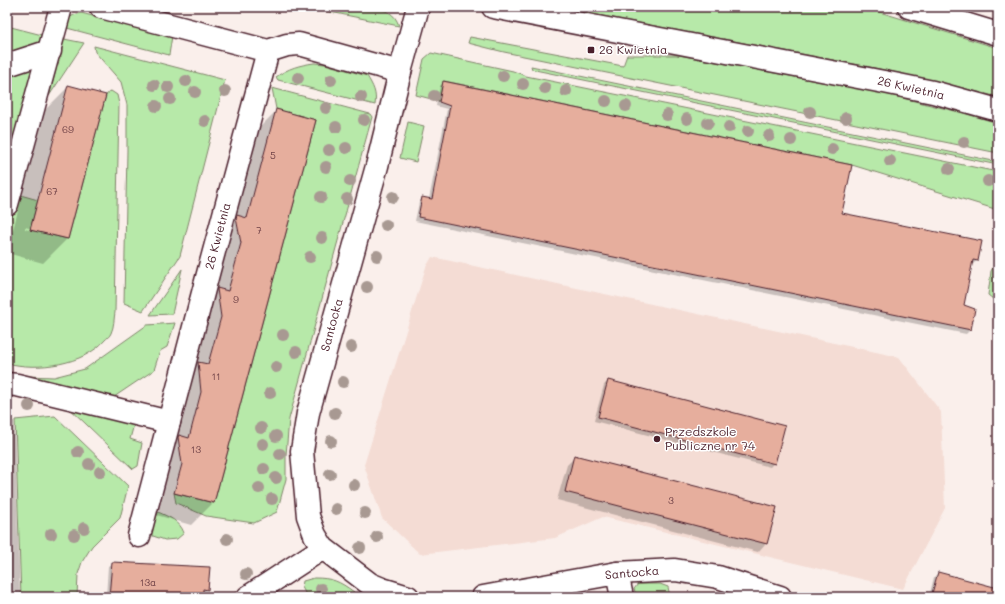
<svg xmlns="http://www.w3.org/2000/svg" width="1005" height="604" viewBox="0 0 1005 604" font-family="Mali,sans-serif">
<rect width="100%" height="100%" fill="#faefeb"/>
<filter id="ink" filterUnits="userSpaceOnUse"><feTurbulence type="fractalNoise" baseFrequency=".025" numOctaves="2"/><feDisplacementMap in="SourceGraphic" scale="8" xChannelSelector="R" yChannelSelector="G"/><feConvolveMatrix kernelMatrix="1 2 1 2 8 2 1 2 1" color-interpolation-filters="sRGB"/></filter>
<g filter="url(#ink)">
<!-- built -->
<polygon fill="#f4dcd4" points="432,257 899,357 941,412 945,508 903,589 603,517 555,538 420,554 382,518 364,465 426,267"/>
<!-- green -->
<g fill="#b7e9a9" stroke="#80846a">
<path d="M306 7H371C384 9 395 12 399 26Z"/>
<polygon points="555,7 863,7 998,48 998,97 935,81 870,67"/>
<path d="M81 13 172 36 169 55 63 27C68 18 71 15 81 13Z"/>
<polygon points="7,26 46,36 19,137 7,134"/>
<polygon points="470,37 623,66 627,55 679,55 886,94 963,113 998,123 998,153 504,52 468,43"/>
<polygon points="64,39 84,43 49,96"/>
<polygon points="94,46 225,80 180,256 143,311 124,303 127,151 127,105 121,82 95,52"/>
<polygon points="431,53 513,71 526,76 998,172 998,210 852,165 444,81 439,101 416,95 424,59"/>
<path d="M314 63 325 64 367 76C373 86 377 93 375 105L278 80 276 77C288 68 300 65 314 63Z"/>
<polygon points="531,66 998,162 998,165 535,70 532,69"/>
<polygon points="272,88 370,114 372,117 289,419 286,455 286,479 277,512 254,523 206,516 176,503 174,493 214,503 316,120 276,109"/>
<path d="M111 91 117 95 119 104 115 312C114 318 114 327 111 333 110 336 107 338 105 340 84 365 37 371 7 363V230L17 194 38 200 30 230 68 239 106 95Z"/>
<polygon points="408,122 424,126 416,162 400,158"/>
<polygon points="998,260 997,299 998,303 988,295 991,271"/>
<polygon points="182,269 172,314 150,315"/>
<polygon points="175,323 167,347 160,351 154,370 111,399 27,376 54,377 85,369 147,325"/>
<polygon points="64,403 134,424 130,439 142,443 138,466 133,469"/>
<polygon points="55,416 128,486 120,518 92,546 82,562 78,574 77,597 21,597 15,420"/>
<path d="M158 512C169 517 180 521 184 533L177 539 165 540 150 535Z"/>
<path d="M314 578C332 578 339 581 354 592L352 597H302L306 595 302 587 303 581Z"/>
<polygon points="638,584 660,584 668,587 670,597 637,597 634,589"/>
</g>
<!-- shadow -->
<g fill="#0003" fill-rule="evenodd">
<polygon points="444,82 841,214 977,261 973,264 971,264 963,306 970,330 966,334 415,221 419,202 422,198 429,199 447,109 436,106 440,86"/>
<path d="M69 86 67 239 43 263 7 253V252L45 110ZM25 227 52 234V236L25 229Z"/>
<polygon points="277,110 315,120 213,503 191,525 153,514 255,132"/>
<polygon points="608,381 774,463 770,467 594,421 604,385"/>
<polygon points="14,421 20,597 7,597 7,422"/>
<polygon points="575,457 766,543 758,552 557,500 567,465"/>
<polygon points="112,563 207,590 202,593 202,597 106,597 108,566"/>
<polygon points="938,573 974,597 929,597 934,577"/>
</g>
<!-- building -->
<g fill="#e6ae9d" stroke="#4a1f2b">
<polygon points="443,81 852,165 842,213 982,241 978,261 973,260 964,305 975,309 971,330 418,217 422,197 432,199 450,106 439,102"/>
<polygon points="68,85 106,95 68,239 30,230"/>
<polygon points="276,109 316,120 214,503 174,493 182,464 178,437 179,435 189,438 201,392 198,362 208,364 221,317 217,289 217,288 228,291 241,243 236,218 237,215 247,218"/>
<polygon points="608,380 785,426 775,464 598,417"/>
<polygon points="574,455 777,507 767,544 565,492"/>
<polygon points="112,562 210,567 208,590 203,589 203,597 109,597"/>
<polygon points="938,572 998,588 998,597 931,597"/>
</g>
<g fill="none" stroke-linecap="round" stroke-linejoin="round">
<defs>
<g id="minor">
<polyline points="101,7 268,51 287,45 299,44 400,72"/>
<polyline points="493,7 884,82 933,92 998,110"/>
<polyline points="909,7 998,34"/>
<polyline points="7,65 50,51"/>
<polyline points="7,204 61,7"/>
<polyline points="7,384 17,385 169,422"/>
<polyline points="139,536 209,270 268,51"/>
<polyline points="617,573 622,597"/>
<polyline points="248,597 323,548"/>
<polyline points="408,597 382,589 370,584 323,548 315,535 308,516 302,451 308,413 377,166 400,72 418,7"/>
<polyline points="483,597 617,573 675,570 718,577 780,597"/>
</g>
</defs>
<!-- minor casing -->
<use href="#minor" stroke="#4a1f2b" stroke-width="25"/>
<!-- minor -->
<use href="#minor" stroke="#fff" stroke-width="22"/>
</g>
<!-- trees -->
<g fill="#a89992">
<circle cx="503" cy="76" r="6"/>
<circle cx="298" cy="78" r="6"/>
<circle cx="331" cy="80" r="6"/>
<circle cx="186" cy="81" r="6"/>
<circle cx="523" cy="84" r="6"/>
<circle cx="154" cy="85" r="6"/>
<circle cx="168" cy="87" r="6"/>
<circle cx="545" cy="88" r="6"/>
<circle cx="225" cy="91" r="6"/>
<circle cx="566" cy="91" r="6"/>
<circle cx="195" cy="92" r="6"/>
<circle cx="434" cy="96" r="6"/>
<circle cx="361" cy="97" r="6"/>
<circle cx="170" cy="99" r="6"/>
<circle cx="606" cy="101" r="6"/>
<circle cx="156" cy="106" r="6"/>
<circle cx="626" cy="106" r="6"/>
<circle cx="326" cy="108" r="6"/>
<circle cx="810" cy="112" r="6"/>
<circle cx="667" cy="115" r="6"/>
<circle cx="846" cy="118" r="6"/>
<circle cx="687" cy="119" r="6"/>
<circle cx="364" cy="120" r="6"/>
<circle cx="205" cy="121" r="6"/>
<circle cx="708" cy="123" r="6"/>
<circle cx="336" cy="127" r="6"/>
<circle cx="729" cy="127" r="6"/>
<circle cx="748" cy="131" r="6"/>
<circle cx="769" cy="136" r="6"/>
<circle cx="791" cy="140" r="6"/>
<circle cx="964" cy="142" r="6"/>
<circle cx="346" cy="148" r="6"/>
<circle cx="832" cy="149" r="6"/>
<circle cx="329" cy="150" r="6"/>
<circle cx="890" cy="161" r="6"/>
<circle cx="326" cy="167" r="6"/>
<circle cx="949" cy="169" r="6"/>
<circle cx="350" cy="181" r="6"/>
<circle cx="988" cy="181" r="6"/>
<circle cx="321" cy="197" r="6"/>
<circle cx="393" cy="197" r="6"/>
<circle cx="347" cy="199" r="6"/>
<circle cx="386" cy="225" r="6"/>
<circle cx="322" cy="238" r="6"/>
<circle cx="377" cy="256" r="6"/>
<circle cx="310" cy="257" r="6"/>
<circle cx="367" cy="287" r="6"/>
<circle cx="283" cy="335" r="6"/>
<circle cx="351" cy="347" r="6"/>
<circle cx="296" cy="352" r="6"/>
<circle cx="276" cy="367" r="6"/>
<circle cx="343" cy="382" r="6"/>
<circle cx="270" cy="393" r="6"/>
<circle cx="29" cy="406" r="6"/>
<circle cx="335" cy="413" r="6"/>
<circle cx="261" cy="428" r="6"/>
<circle cx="276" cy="436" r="6"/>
<circle cx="331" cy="441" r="6"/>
<circle cx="263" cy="444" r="6"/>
<circle cx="78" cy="452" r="6"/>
<circle cx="280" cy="454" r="6"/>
<circle cx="89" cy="464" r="6"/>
<circle cx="264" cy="469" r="6"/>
<circle cx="100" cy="472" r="6"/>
<circle cx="330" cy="474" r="6"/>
<circle cx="276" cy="478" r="6"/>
<circle cx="354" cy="485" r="6"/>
<circle cx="259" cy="488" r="6"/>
<circle cx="272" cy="499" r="6"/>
<circle cx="336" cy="509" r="6"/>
<circle cx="365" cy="513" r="6"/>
<circle cx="84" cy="528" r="6"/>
<circle cx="51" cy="534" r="6"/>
<circle cx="74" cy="535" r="6"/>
<circle cx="377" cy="537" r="6"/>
<circle cx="227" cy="539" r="6"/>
<circle cx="360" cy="548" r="6"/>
<circle cx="246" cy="574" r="6"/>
<circle cx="321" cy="589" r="6"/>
</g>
</g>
<!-- markers -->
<g fill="#4a1f2b" stroke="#fff" stroke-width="1.5">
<rect x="587" y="46" width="8" height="8" rx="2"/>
<circle cx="657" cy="439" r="4"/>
</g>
<g text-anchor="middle" stroke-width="3" stroke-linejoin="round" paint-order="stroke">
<!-- number labels -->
<g font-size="10" fill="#714348">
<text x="68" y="133">69</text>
<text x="273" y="159">5</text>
<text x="52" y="195">67</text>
<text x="259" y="234">7</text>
<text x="236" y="303">9</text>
<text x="216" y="380">11</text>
<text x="196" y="453">13</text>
<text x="671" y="504">3</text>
<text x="148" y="586">13a</text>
</g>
<!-- poi labels -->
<g font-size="12" fill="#4a1f2b" stroke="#fff" text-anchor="start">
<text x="599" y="54">26 Kwietnia</text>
<text x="665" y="436">Przedszkole<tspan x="665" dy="14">Publiczne nr 74</tspan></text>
</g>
<!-- street labels -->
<g font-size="12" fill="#4a1f2b" stroke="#fff">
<text transform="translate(911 88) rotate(13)" y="4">26 Kwietnia</text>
<text transform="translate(218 236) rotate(-75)" y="4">26 Kwietnia</text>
<text transform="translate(332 325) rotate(-75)" y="4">Santocka</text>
<text transform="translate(632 573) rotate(-5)" y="4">Santocka</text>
</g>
</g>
<!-- margin -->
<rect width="1005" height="604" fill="none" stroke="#fff" stroke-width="24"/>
<rect x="12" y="12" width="981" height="580" fill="none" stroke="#4a1f2b" stroke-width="1.5" filter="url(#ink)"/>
</svg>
